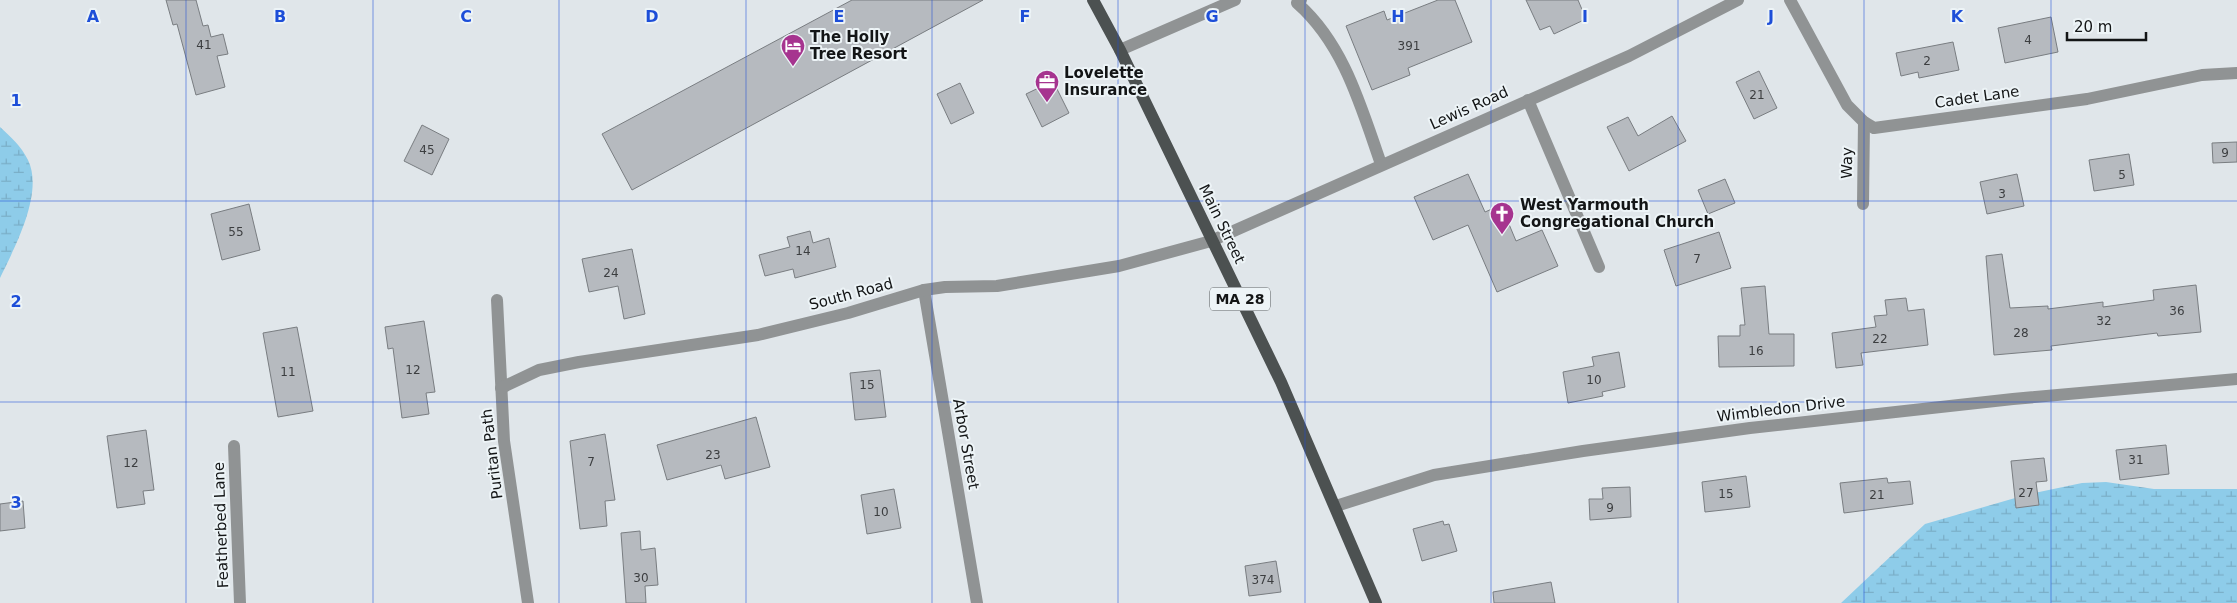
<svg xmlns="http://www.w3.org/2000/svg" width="2237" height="603" viewBox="0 0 2237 603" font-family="'DejaVu Sans',sans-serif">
<defs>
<pattern id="wetland-marsh" width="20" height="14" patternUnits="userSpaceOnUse" patternTransform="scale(1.25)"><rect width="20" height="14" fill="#8ecce9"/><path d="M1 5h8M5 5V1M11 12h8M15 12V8" fill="none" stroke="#7aaec7"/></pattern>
</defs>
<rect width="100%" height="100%" fill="#e0e6ea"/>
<!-- wetland -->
<g fill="url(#wetland-marsh)">
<path d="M0 127C11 137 21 146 28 160 44 193 15 247 0 278Z"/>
<polygon points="2106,482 2154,489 2237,489 2237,603 1841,603 1925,524 2029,494 2082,483"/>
</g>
<!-- building -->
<g fill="#b6babf" stroke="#797d81">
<polygon points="166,0 196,0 203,26 208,25 211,37 223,34 228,54 217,56 225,87 196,95 177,24 173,25"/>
<polygon points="852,0 983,0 632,190 602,134"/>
<polygon points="1438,0 1455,0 1472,42 1408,68 1410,75 1372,90 1346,26 1384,11 1387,20"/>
<polygon points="1526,0 1578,0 1586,19 1554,34 1550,26 1540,30"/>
<polygon points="2051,17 2058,52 2005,63 1998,28"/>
<polygon points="1953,42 1959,70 1919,78 1918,72 1901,76 1896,53"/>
<polygon points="1759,71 1777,108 1754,119 1736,82"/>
<polygon points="1053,81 1069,113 1042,127 1026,94"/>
<polygon points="960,83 974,113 951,124 937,94"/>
<polygon points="1672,116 1686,141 1629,171 1607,127 1628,117 1638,136"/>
<polygon points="422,125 449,139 432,175 404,161"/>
<polygon points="2237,142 2237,162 2213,163 2212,143"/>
<polygon points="2129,154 2134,185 2094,191 2089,160"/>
<polygon points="1468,174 1485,212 1501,205 1516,241 1542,230 1558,266 1497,292 1468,225 1433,240 1414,197"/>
<polygon points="2017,174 2024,206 1987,214 1980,182"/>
<polygon points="1725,179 1735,203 1708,214 1698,190"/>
<polygon points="249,204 260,250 222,260 211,214"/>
<polygon points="810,231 813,243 829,238 836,267 795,278 793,269 765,276 759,255 790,247 787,237"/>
<polygon points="1719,232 1731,268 1676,286 1664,250"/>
<polygon points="632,249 645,314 624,319 618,286 589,292 582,259"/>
<polygon points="2002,254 2010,308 2048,306 2048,309 2103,302 2103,307 2154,300 2153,290 2196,285 2201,332 2158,336 2157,333 2051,346 2052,350 1994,355 1986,256"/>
<polygon points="1765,286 1769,334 1794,334 1794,366 1719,367 1718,336 1740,336 1740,325 1745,325 1741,288"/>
<polygon points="1906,298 1908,311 1924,309 1928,345 1861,353 1863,365 1836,368 1832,333 1876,327 1874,316 1887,315 1885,300"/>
<polygon points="424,321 435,392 426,393 429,414 402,418 393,348 388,349 385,327"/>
<polygon points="297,327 313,411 278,417 263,333"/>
<polygon points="1619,352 1625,387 1602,392 1603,396 1568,403 1563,372 1594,366 1592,357"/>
<polygon points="880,370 886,417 855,420 850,373"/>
<polygon points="756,417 770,467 725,479 721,465 667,480 657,445"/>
<polygon points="146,430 154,490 143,491 145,504 117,508 107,436"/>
<polygon points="605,434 615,500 605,501 607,526 580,529 570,441"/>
<polygon points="2166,445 2169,474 2120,480 2116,450"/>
<polygon points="2044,458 2047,481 2036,482 2039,505 2016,508 2011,461"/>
<polygon points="1746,476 1750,507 1705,512 1702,482"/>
<polygon points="1887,478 1888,483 1910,481 1913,504 1844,513 1840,483"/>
<polygon points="1630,487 1631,517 1590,520 1589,499 1603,499 1602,488"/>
<polygon points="894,489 901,528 867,534 861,495"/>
<polygon points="23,501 25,528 0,531 0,504"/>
<polygon points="1443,521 1444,525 1449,524 1457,551 1422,561 1413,529"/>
<polygon points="640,531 641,550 655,548 658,585 645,586 646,603 626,603 621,533"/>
<polygon points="1276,561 1281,592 1249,596 1245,566"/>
<polygon points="1551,582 1555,603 1494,603 1493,592"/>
</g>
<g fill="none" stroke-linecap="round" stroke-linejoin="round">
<!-- minor -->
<g stroke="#909394" stroke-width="12">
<path d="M1301 0 1297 3C1344 44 1361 107 1381 164"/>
<polyline points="1790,0 1847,105 1864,122 1874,128 2087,99 2202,75 2237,73"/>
<polyline points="1120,50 1235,0"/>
<polyline points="1528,100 1599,267"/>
<polyline points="1863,204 1864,122"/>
<polyline points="924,290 977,603"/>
<polyline points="497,300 504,441 528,603"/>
<polyline points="501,388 539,370 579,362 758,335 848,313 924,290 945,287 997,286 1119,266 1211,241 1629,56 1738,0"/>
<polyline points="234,446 240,603"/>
<polyline points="1336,506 1434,475 1583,451 1750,428 2013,399 2237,379"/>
</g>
<!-- major -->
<polyline stroke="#4c5151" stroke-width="12" points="1093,0 1120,50 1281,382 1376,603"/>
</g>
<!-- grid -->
<path fill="none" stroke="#1d4ed8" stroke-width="1" stroke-opacity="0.55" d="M186 0V603M373 0V603M559 0V603M746 0V603M932 0V603M1118 0V603M1305 0V603M1491 0V603M1678 0V603M1864 0V603M2051 0V603M0 201H2237M0 402H2237"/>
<!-- icons -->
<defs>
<symbol id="hotel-pin" viewBox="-11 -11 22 30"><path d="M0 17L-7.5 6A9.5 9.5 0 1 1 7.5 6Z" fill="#a6348f" stroke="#edf4f7"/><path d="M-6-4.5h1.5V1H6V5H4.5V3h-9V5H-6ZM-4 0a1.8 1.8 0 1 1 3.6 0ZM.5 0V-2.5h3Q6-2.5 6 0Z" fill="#fff"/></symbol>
<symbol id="office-pin" viewBox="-11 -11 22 30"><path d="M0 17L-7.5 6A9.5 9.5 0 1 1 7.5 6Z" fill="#a6348f" stroke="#edf4f7"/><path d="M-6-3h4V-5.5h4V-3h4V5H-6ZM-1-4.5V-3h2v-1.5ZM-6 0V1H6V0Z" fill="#fff"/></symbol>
<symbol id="church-pin" viewBox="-11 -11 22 30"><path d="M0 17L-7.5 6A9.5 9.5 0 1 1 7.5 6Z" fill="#a6348f" stroke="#edf4f7"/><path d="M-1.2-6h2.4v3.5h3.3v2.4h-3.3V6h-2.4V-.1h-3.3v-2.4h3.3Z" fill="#fff"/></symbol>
</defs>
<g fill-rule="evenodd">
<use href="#hotel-pin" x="779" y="32" width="28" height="38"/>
<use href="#office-pin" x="1033" y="68" width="28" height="38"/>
<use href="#church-pin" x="1488" y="200" width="28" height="38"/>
</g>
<g text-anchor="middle" stroke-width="4" stroke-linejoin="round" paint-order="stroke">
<!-- number labels -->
<g font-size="12" fill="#3c3e40">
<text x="2028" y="44">4</text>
<text x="204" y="49">41</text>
<text x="1409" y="50">391</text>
<text x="1927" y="65">2</text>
<text x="1757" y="99">21</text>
<text x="427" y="154">45</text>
<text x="2225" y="157">9</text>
<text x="2122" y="179">5</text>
<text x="2002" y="198">3</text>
<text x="236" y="236">55</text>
<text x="803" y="255">14</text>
<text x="1697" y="263">7</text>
<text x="611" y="277">24</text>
<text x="2177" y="315">36</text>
<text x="2104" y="325">32</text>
<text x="2021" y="337">28</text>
<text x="1880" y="343">22</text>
<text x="1756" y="355">16</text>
<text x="413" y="374">12</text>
<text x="288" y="376">11</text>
<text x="1594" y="384">10</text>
<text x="867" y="389">15</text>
<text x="713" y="459">23</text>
<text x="2136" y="464">31</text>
<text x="591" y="466">7</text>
<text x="131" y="467">12</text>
<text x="2026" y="497">27</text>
<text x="1726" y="498">15</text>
<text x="1877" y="499">21</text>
<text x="1610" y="512">9</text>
<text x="881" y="516">10</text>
<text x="641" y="582">30</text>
<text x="1263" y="584">374</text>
</g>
<!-- shield labels -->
<rect fill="#edf4f7" stroke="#54585a" stroke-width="1" x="1210" y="287.5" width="60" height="23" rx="4"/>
<g font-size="14" font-weight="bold" fill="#131516">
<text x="1240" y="304">MA 28</text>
</g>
<!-- poi labels -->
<g font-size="15" font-weight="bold" fill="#131516" stroke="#edf4f7" text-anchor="start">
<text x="810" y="42">The Holly<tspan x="810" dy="17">Tree Resort</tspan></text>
<text x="1064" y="78">Lovelette<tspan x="1064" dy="17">Insurance</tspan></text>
<text x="1520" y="210">West Yarmouth<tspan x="1520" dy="17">Congregational Church</tspan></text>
</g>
<!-- street labels -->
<g font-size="15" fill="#131516" stroke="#edf4f7">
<text transform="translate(1977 97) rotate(-8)" y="5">Cadet Lane</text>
<text transform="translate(1469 108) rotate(-24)" y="5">Lewis Road</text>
<text transform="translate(1847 163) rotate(-89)" y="5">Way</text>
<text transform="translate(1222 224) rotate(64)" y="5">Main Street</text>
<text transform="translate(851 294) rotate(-15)" y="5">South Road</text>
<text transform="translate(1781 409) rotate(-7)" y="5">Wimbledon Drive</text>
<text transform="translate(966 444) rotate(80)" y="5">Arbor Street</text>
<text transform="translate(492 454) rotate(-97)" y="5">Puritan Path</text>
<text transform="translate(221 525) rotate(-92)" y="5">Featherbed Lane</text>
</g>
</g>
<g font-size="16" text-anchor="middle" font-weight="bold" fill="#1d4ed8" stroke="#edf4f7" stroke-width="4" stroke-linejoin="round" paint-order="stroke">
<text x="93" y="22">A</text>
<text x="280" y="22">B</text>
<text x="466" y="22">C</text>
<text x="652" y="22">D</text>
<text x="839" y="22">E</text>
<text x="1025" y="22">F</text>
<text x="1212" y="22">G</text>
<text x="1398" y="22">H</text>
<text x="1585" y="22">I</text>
<text x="1771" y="22">J</text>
<text x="1957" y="22">K</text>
<text x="16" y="106">1</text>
<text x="16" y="307">2</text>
<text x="16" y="508">3</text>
</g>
<!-- scale -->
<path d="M2067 32v8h79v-8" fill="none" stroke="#131516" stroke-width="2.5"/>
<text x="2074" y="32" font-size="15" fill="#131516" stroke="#edf4f7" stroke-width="4" paint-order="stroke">20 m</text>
</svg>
